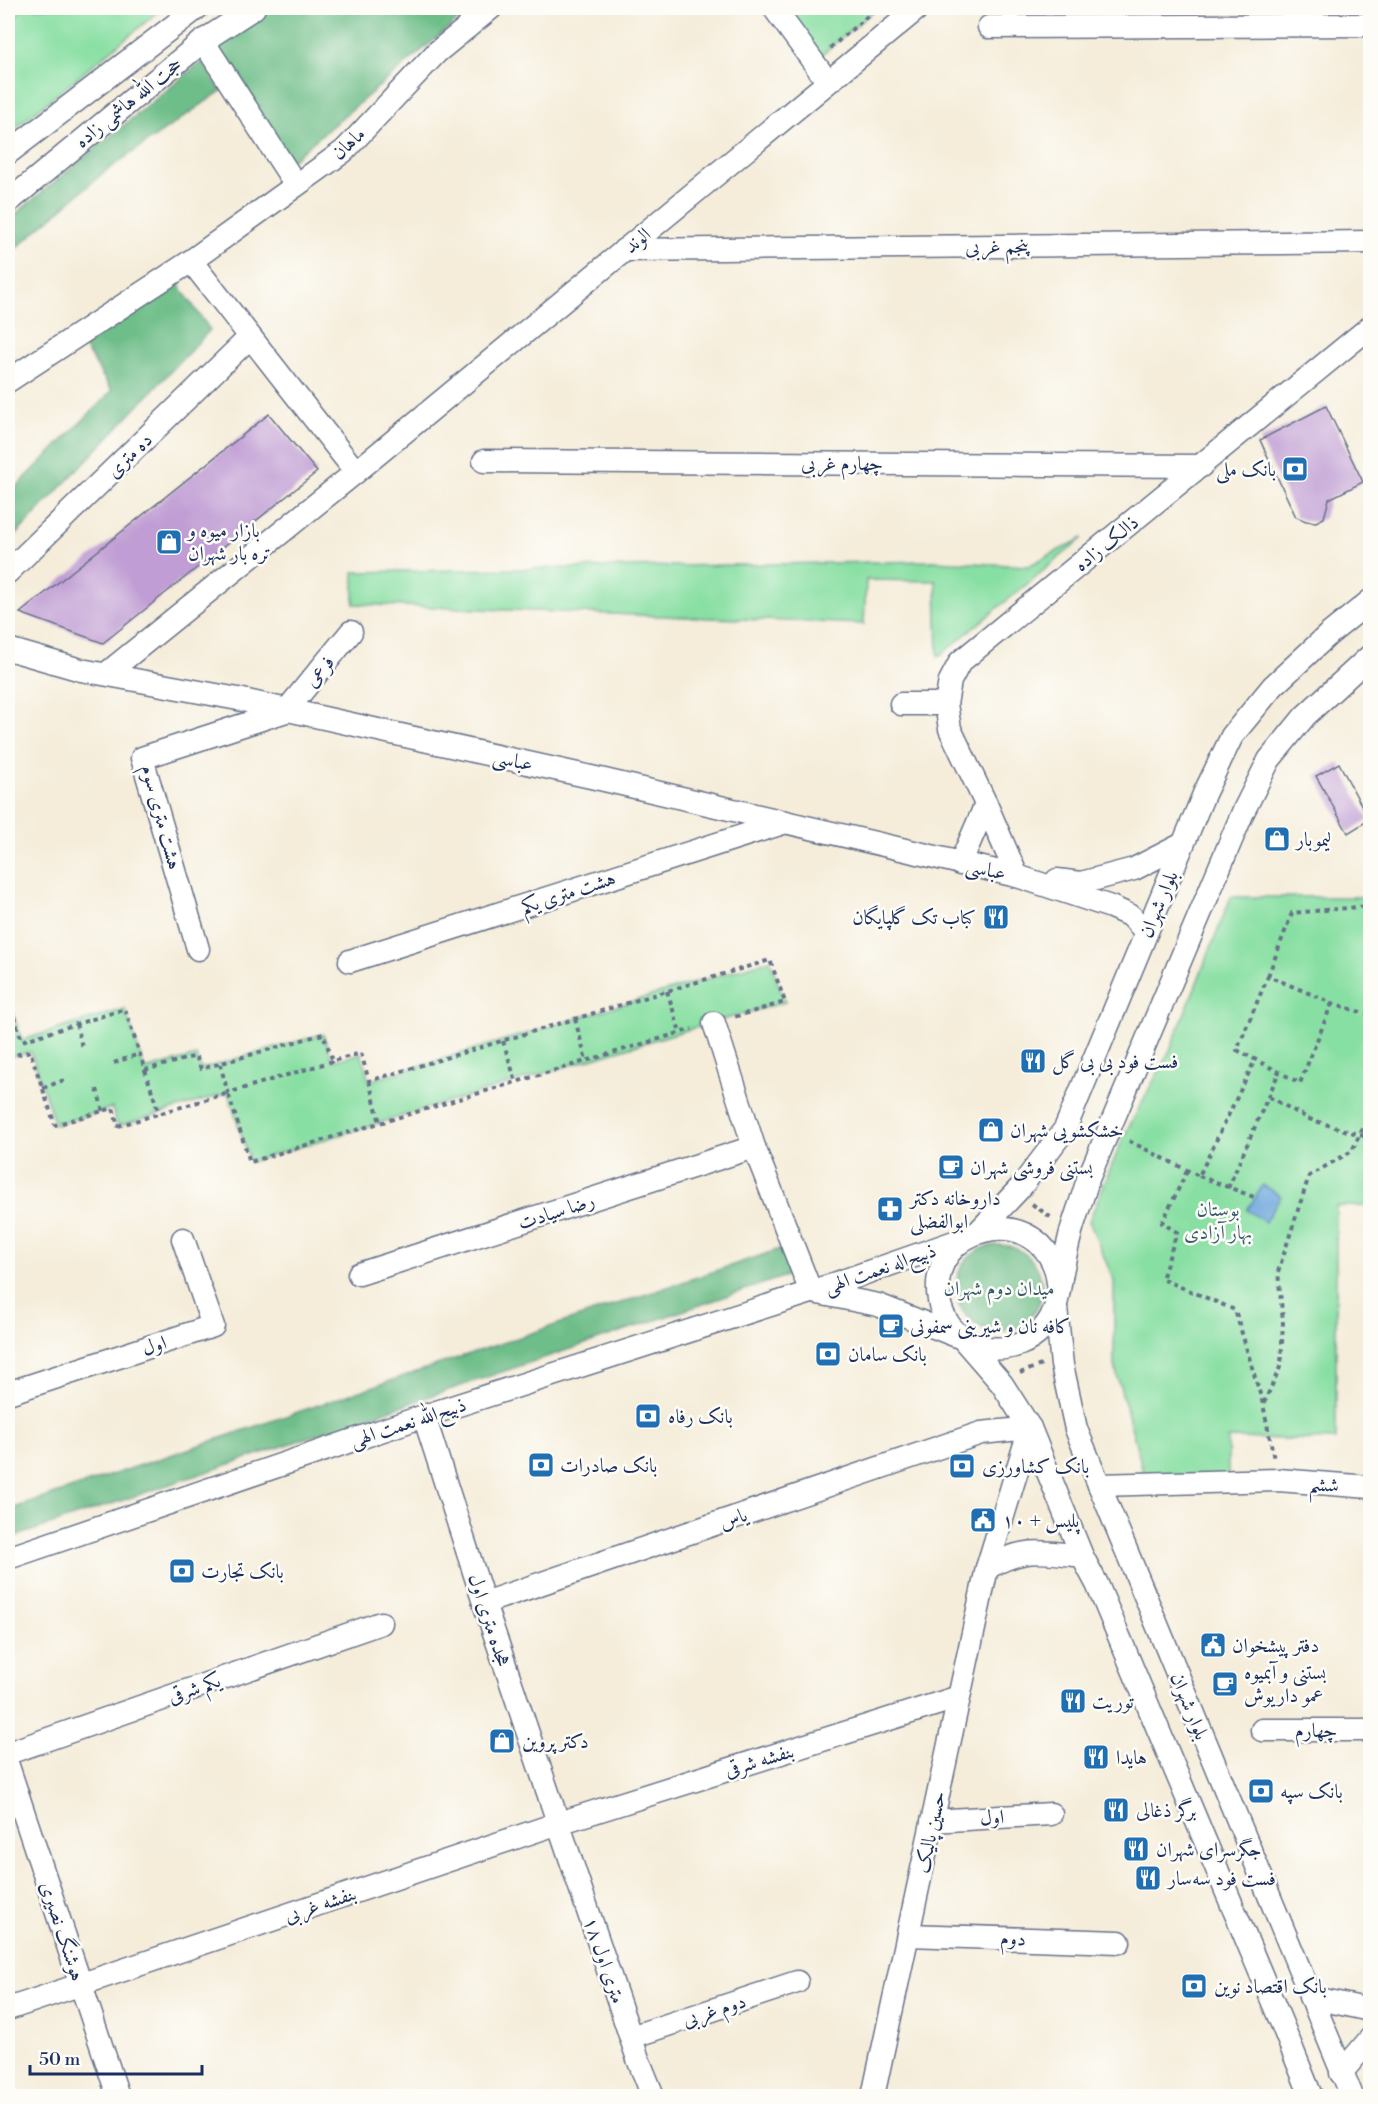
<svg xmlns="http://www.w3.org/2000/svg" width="1378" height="2104" viewBox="0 0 1378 2104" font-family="'Libre Bodoni',Amiri,serif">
<rect width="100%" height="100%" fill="#fdfcf7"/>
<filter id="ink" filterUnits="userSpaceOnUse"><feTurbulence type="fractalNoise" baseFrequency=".0167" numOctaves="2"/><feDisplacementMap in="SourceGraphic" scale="12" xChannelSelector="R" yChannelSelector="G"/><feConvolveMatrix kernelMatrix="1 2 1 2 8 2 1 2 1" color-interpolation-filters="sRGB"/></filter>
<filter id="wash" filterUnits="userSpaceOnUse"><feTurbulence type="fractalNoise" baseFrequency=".008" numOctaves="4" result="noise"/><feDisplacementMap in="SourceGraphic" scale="24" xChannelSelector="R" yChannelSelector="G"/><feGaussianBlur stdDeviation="1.35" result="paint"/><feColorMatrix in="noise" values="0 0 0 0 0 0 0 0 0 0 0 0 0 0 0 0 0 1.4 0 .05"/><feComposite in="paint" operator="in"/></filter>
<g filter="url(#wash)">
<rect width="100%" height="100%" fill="#f5edda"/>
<!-- green -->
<g fill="#88dfa3" stroke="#528780" stroke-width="1.5">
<polygon points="23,8 163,8 8,134 8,25"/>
<polygon points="775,8 877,8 813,62"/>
<polygon points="1083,538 938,657 936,581 866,580 864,624 354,604 354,572 934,561 1028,566"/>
<polygon points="1231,897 1370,897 1370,1206 1336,1206 1336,1440 1228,1438 1228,1486 1147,1485 1114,1364 1114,1281 1089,1221 1123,1138 1170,1050"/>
<polygon points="770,960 785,1002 680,1032 250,1162 228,1093 118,1126 112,1108 55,1125 31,1052 8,1057 8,999 22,1040 125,1009 145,1070 196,1056 201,1069 323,1034 333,1061 361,1053 369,1081"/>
</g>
<!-- forest -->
<g fill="#6ebe89" stroke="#447674" stroke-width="1.5">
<polygon points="274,8 472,8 282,168 212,48"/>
<polygon points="202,61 221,91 103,173 8,255 8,220"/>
<polygon points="171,274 210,330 8,543 8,495 112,391 77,335"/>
<circle cx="999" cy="1288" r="43"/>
<polygon points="783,1248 789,1275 8,1539 8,1510"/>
</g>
<!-- water -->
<polygon fill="#6ca6dc" stroke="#446a9d" stroke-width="1.5" points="1263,1185 1281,1196 1265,1222 1247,1210"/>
<g id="blocks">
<!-- building -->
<g fill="#c09dd4">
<polygon points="1326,406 1363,482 1329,499 1324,518 1316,522 1306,521 1296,517 1260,440"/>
<polygon points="269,414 317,472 103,643 20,613"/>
<polygon points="1339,763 1369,820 1348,833 1316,776"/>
</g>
</g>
</g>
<g filter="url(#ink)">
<use href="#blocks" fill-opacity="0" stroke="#677289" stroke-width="1.5"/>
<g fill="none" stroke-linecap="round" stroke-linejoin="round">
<defs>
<g id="minor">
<polyline points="774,8 828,82"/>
<polyline points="989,27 1370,25"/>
<polyline points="203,41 296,185"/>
<polyline points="8,153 197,8"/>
<polyline points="8,202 203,41 254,8"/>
<polyline points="624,250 1370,242"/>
<polyline points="191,261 344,151 437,52 491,8"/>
<polyline points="8,381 191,261 356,472"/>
<polyline points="484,461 1201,466"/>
<polyline points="8,572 250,337"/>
<polyline points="8,649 81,670 238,699 600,779 1017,876 1111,907 1131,916 1146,932"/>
<polyline points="106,674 356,472 918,8"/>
<polyline points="901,704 946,704"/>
<polyline points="960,864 986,804"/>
<polyline points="1017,876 986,804 950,729 946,704 950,681 960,662 1370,327"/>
<polyline points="1057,880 1081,883 1134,869 1183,844"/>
<polyline points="198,949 142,758 286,711 351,632"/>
<polyline points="350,961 786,822"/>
<polyline points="714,1023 754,1147 811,1292"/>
<polyline points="979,1231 1020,1188 1065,1129 1204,794 1232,736 1273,686 1328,635 1370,601"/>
<polyline points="359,1274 754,1147"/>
<path d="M1059 1289C1058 1283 1057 1276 1056 1271 1034 1200 926 1225 939 1300 942 1318 953 1334 970 1342 1002 1358 1043 1343 1055 1308 1057 1302 1058 1295 1059 1290 1062 1270 1066 1251 1071 1232 1076 1214 1083 1197 1088 1179L1243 812 1269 760 1305 716 1370 656"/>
<polyline points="813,1292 878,1305 962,1338 1002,1384 1030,1428 1082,1556 1097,1584 1282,2024 1311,2096"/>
<polyline points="1056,1307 1062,1365 1076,1429 1352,2096"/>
<polyline points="8,1393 213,1326 183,1239"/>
<polyline points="424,1416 484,1603 638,2059 653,2096"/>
<polyline points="1099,1485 1278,1480 1370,1487"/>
<polyline points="8,1558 424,1416 811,1292 960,1240"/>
<path d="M987 1568C1023 1547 1042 1551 1082 1556"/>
<polyline points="484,1603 981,1433 1030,1428 987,1568 873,2096"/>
<polyline points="1262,1730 1370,1730"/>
<polyline points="8,1753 381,1623"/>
<polyline points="8,1766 118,2096"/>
<polyline points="932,1821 1051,1814"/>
<polyline points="908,1935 1119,1942"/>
<polyline points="1310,1997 1370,2010"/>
<polyline points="8,2009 559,1823 959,1697"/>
<polyline points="631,2037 797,1982"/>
<polyline points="1341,2073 1370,2039"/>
</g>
</defs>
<!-- minor casing -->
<use href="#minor" stroke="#677289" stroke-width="25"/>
<!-- path -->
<g stroke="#677289" stroke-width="4" stroke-dasharray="4.5 4.5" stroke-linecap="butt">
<polyline points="830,48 877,8"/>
<polyline points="1268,976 1292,913 1370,906"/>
<polyline points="667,991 680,1032"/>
<polyline points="8,999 22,1041 125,1009 145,1070 196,1056 201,1069 323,1034 333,1061 361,1053 369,1081 770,960 785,1002 734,1017"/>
<polyline points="1332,1003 1300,1083 1237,1050 1268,976 1332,1003 1370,1015"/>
<polyline points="575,1019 586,1060"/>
<polyline points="76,1024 82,1047"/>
<polyline points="503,1041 516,1082"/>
<polyline points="8,1057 30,1051 55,1125 113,1108 118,1126 228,1093 250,1162 692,1029"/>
<polyline points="114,1063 139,1054"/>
<polyline points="220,1064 228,1093 333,1061"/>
<polyline points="145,1070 159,1113"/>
<polyline points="369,1081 380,1123"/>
<polyline points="43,1088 64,1080"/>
<polyline points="97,1089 103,1111"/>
<polyline points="1269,1097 1309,1119 1370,1138"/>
<polyline points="1129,1141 1199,1176 1255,1060"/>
<polyline points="1187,1171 1162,1223 1177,1232 1162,1279 1235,1310 1263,1404 1274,1459"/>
<polyline points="1199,1176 1254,1197"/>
<polyline points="1228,1188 1279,1072"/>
<polyline points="1032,1204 1053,1219"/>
<polyline points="1020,1373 1041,1365"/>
<polyline points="1264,1403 1281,1365 1283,1321 1278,1272 1309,1176 1352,1151 1366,1121"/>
</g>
<!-- minor -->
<use href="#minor" stroke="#fff" stroke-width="22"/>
</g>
</g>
<!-- icons -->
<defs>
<symbol id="bank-square" viewBox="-11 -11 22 22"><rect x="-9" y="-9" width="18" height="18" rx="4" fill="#1f6fb2" stroke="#fdfcf7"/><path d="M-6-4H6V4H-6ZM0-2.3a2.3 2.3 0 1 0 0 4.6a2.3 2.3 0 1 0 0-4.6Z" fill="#fff"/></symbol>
<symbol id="shop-square" viewBox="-11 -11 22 22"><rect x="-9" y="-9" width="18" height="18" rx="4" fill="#1f6fb2" stroke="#fdfcf7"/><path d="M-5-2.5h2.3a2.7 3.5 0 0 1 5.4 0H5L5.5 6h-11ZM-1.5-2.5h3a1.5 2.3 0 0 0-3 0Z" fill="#fff"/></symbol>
<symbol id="restaurant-square" viewBox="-11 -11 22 22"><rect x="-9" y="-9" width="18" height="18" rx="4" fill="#1f6fb2" stroke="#fdfcf7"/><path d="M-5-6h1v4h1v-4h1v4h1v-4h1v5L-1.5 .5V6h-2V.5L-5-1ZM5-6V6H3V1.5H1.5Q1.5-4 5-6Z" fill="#fff"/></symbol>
<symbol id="cafe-square" viewBox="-11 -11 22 22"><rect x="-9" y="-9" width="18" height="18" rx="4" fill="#1f6fb2" stroke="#fdfcf7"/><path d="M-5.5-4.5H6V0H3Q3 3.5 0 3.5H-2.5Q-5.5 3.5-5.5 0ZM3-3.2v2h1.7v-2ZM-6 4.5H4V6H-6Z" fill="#fff"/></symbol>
<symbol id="pharmacy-square" viewBox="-11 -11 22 22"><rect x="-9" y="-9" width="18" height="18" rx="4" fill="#1f6fb2" stroke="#fdfcf7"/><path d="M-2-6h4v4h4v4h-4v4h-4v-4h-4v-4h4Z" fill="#fff"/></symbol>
<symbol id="civic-square" viewBox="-11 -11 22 22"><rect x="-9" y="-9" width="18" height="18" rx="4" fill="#1f6fb2" stroke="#fdfcf7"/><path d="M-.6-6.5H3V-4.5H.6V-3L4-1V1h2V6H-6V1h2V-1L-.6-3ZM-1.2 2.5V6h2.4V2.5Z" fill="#fff"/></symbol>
</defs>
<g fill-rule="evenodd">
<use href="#bank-square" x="1280" y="454" width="30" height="30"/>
<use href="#shop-square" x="154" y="527" width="30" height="30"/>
<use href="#shop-square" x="1262" y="824" width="30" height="30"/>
<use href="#restaurant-square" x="981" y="902" width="30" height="30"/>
<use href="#restaurant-square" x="1018" y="1046" width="30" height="30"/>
<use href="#shop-square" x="976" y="1115" width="30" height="30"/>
<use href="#cafe-square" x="936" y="1152" width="30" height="30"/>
<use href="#pharmacy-square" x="875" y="1194" width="30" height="30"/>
<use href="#cafe-square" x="876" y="1311" width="30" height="30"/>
<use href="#bank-square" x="813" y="1339" width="30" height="30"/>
<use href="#bank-square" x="633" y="1401" width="30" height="30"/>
<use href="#bank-square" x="526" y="1450" width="30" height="30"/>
<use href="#bank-square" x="947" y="1451" width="30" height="30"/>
<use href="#civic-square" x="968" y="1505" width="30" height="30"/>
<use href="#bank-square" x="167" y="1556" width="30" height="30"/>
<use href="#civic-square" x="1198" y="1630" width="30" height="30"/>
<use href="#cafe-square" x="1210" y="1669" width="30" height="30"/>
<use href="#restaurant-square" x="1058" y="1686" width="30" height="30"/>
<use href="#shop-square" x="487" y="1726" width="30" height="30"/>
<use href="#restaurant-square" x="1081" y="1742" width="30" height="30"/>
<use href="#bank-square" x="1246" y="1776" width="30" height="30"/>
<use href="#restaurant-square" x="1101" y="1795" width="30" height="30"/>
<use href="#restaurant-square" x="1121" y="1834" width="30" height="30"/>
<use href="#restaurant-square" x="1133" y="1863" width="30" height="30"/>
<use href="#bank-square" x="1179" y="1971" width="30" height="30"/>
</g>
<g text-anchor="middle" stroke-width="5" stroke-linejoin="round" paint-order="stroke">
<!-- street labels -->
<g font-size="20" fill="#1b2f5e" stroke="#fdfcf7">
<text transform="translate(128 102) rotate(-39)" y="7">حجت الله هاشمی زاده</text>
<text transform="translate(348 143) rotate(-43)" y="7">ماهان</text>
<text transform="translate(637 240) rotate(-40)" y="7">الوند</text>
<text transform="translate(997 246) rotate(-1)" y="7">پنجم غربی</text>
<text transform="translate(129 455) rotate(-44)" y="7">ده متری</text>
<text x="842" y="470">چهارم غربی</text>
<text transform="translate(1106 543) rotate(-39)" y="7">ذالک زاده</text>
<text transform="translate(319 671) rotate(-50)" y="7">فرعی</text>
<text transform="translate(513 760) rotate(12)" y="7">عباسی</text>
<text transform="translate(162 817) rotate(75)" y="7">هشت متری سوم</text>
<text transform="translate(986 869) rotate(12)" y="7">عباسی</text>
<text transform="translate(568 892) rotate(-18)" y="7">هشت متری یکم</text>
<text transform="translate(1158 904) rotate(-67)" y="7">بلوار شهران</text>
<text transform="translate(556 1211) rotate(-18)" y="7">رضا سیادت</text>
<text transform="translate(880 1268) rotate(-19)" y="7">ذبیح‌اله نعمت الهی</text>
<text transform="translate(154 1345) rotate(-18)" y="7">اول</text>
<text transform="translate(408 1422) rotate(-18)" y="7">ذبیح‌الله نعمت الهی</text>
<text transform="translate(1324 1484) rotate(4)" y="7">ششم</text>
<text transform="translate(733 1518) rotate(-19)" y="7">یاس</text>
<text transform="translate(490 1620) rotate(72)" y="7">هجده متری اول</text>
<text transform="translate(194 1688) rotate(-19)" y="7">یکم شرقی</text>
<text transform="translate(1190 1706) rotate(68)" y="7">بلوار شهران</text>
<text x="1316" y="1737">چهارم</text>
<text transform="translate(759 1760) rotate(-17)" y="7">بنفشه شرقی</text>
<text transform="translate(992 1817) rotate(-4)" y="7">اول</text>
<text transform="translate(930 1832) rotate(-78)" y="7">حسین پالیک</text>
<text transform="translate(320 1904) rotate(-19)" y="7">بنفشه غربی</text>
<text transform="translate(63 1931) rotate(72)" y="7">هوشنگ نصیری</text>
<text transform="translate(1013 1938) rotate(2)" y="7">دوم</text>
<text transform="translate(605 1960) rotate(71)" y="7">۱۸ متری اول</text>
<text transform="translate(714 2010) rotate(-18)" y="7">دوم غربی</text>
</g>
<!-- poi labels -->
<g font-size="20" fill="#1b2f5e" stroke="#fdfcf7" text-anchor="start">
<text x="1276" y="476" text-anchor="end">بانک ملی</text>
<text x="188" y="537">بازار میوه و<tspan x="188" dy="23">تره بار شهران</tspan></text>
<text x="1296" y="846">لیموبار</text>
<text x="976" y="924" text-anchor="end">کباب تک گلپایگان</text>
<text x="1052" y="1068">فست فود بی بی گل</text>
<text x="1010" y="1137">خشکشویی شهران</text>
<text x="970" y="1174">بستنی فروشی شهران</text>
<text x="910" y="1205">داروخانه دکتر<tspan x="910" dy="23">ابوالفضلی</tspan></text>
<text x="910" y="1333">کافه نان و شیرینی سمفونی</text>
<text x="848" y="1361">بانک سامان</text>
<text x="668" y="1423">بانک رفاه</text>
<text x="560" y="1472">بانک صادرات</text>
<text x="982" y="1473">بانک کشاورزی</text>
<text x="1002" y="1527">پلیس + ۱۰</text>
<text x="201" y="1578">بانک تجارت</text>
<text x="1232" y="1652">دفتر پیشخوان</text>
<text x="1244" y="1679">بستنی و آبمیوه<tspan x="1244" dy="23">عمو داریوش</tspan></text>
<text x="1092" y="1708">توریت</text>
<text x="522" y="1748">دکتر پروین</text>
<text x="1116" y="1764">هایدا</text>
<text x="1280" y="1798">بانک سپه</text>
<text x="1136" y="1817">برگر ذغالی</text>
<text x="1156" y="1856">جگرسرای شهران</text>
<text x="1168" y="1885">فست فود سه‌سار</text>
<text x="1214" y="1993">بانک اقتصاد نوین</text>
</g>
<!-- park labels -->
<g font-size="20" fill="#365b6f" stroke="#fdfcf7">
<text x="1218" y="1216">بوستان<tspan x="1218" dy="23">بهار آزادی</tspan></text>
<text x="999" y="1295">میدان دوم شهران</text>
</g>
</g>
<!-- margin -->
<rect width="1378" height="2104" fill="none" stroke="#fdfcf7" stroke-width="30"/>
<!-- scale -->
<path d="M30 2065v9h172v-9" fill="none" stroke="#1b2f5e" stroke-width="3"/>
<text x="39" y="2065" font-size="18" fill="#1b2f5e" stroke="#fdfcf7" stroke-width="4.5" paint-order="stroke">50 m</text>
</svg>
